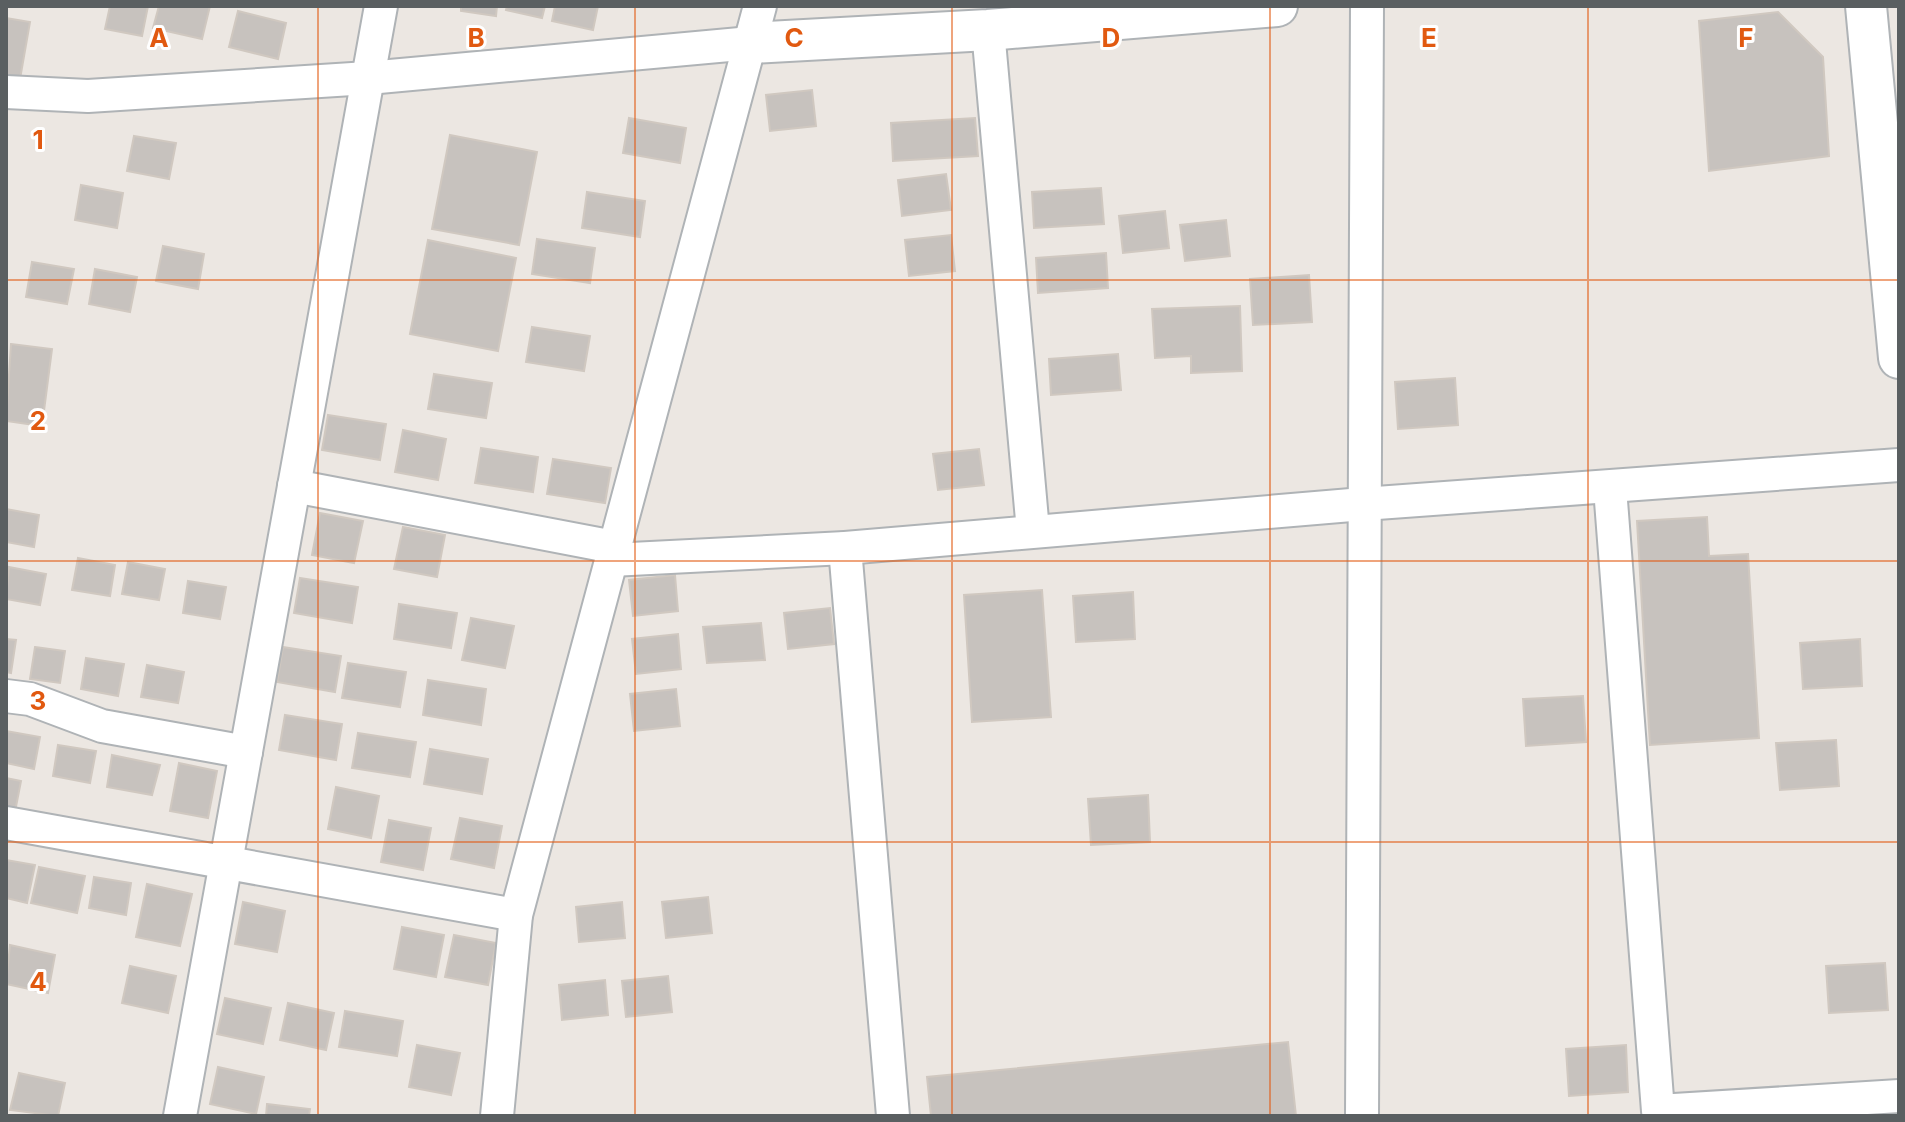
<svg xmlns="http://www.w3.org/2000/svg" width="1905" height="1122" viewBox="0 0 1905 1122" font-family="Inter,sans-serif">
<rect width="100%" height="100%" fill="#ece7e2"/>
<!-- building -->
<g fill="#c7c2be" stroke="#d0c8c0" stroke-width="2">
<polygon points="110,6 148,6 142,36 105,29"/>
<polygon points="159,6 210,6 202,39 153,28"/>
<polygon points="461,6 497,6 496,16 461,11"/>
<polygon points="507,6 545,6 542,18 506,10"/>
<polygon points="555,6 598,6 593,30 552,21"/>
<polygon points="238,11 286,23 278,59 229,47"/>
<polygon points="1778,12 1823,57 1829,156 1709,171 1699,21"/>
<polygon points="6,18 30,22 20,79 6,77"/>
<polygon points="812,90 816,126 770,131 766,95"/>
<polygon points="629,118 686,128 680,163 623,153"/>
<polygon points="975,118 978,156 893,161 891,123"/>
<polygon points="450,135 537,152 519,245 432,229"/>
<polygon points="134,136 176,143 169,179 127,171"/>
<polygon points="946,174 951,210 902,216 898,180"/>
<polygon points="81,185 123,193 117,228 75,220"/>
<polygon points="1101,188 1104,224 1034,228 1032,192"/>
<polygon points="587,192 645,201 640,237 582,228"/>
<polygon points="1165,211 1169,248 1123,253 1119,216"/>
<polygon points="1226,220 1230,256 1185,261 1180,225"/>
<polygon points="951,235 955,271 909,276 905,240"/>
<polygon points="537,239 595,248 590,283 532,274"/>
<polygon points="428,240 516,258 498,351 410,334"/>
<polygon points="163,246 204,254 198,289 156,281"/>
<polygon points="1106,253 1108,288 1038,293 1036,258"/>
<polygon points="32,262 74,269 67,304 26,297"/>
<polygon points="95,269 137,277 130,312 89,304"/>
<polygon points="1309,275 1312,322 1253,325 1250,279"/>
<polygon points="1240,306 1242,371 1191,373 1191,356 1155,358 1152,309"/>
<polygon points="532,327 590,336 584,371 526,362"/>
<polygon points="11,344 52,349 42,426 6,421"/>
<polygon points="1118,354 1121,390 1051,395 1049,359"/>
<polygon points="434,374 492,383 486,418 428,409"/>
<polygon points="1455,378 1458,425 1398,429 1395,382"/>
<polygon points="328,415 386,424 380,460 322,450"/>
<polygon points="403,430 446,439 438,480 395,472"/>
<polygon points="481,448 538,457 533,492 475,483"/>
<polygon points="979,449 984,485 938,490 933,454"/>
<polygon points="553,459 611,468 605,503 547,494"/>
<polygon points="6,509 39,515 34,547 6,542"/>
<polygon points="320,513 363,521 354,563 312,555"/>
<polygon points="1707,517 1709,556 1748,554 1759,738 1650,745 1637,521"/>
<polygon points="403,527 445,535 437,577 394,569"/>
<polygon points="78,558 115,565 110,596 72,590"/>
<polygon points="128,562 165,569 159,600 122,594"/>
<polygon points="9,567 46,574 40,605 6,599"/>
<polygon points="675,575 678,611 633,616 629,580"/>
<polygon points="300,578 358,587 352,623 294,613"/>
<polygon points="188,581 226,587 220,619 183,613"/>
<polygon points="1042,590 1051,717 972,722 964,595"/>
<polygon points="1133,592 1135,639 1076,642 1073,596"/>
<polygon points="399,604 457,613 451,648 394,639"/>
<polygon points="830,608 834,644 788,649 784,613"/>
<polygon points="471,618 514,626 505,668 462,660"/>
<polygon points="761,623 765,660 707,663 703,627"/>
<polygon points="678,634 681,669 636,674 632,639"/>
<polygon points="6,639 16,640 11,673 6,672"/>
<polygon points="1860,639 1862,686 1803,689 1800,643"/>
<polygon points="35,647 65,651 60,683 30,679"/>
<polygon points="283,647 341,656 335,692 277,682"/>
<polygon points="86,658 124,664 118,696 81,689"/>
<polygon points="348,663 406,672 400,707 342,698"/>
<polygon points="147,665 184,672 178,703 141,697"/>
<polygon points="428,680 486,689 481,725 423,715"/>
<polygon points="676,689 680,726 634,731 630,694"/>
<polygon points="1583,696 1586,742 1526,746 1523,699"/>
<polygon points="285,715 342,724 336,760 279,750"/>
<polygon points="6,731 40,737 34,769 6,763"/>
<polygon points="358,733 416,742 410,777 352,768"/>
<polygon points="1836,740 1839,786 1780,790 1776,743"/>
<polygon points="58,745 96,751 90,783 53,776"/>
<polygon points="430,749 488,759 482,794 424,784"/>
<polygon points="112,755 160,765 152,795 107,787"/>
<polygon points="179,763 217,771 208,818 170,811"/>
<polygon points="6,778 21,781 15,812 6,811"/>
<polygon points="336,787 379,796 371,838 328,829"/>
<polygon points="1148,795 1150,842 1091,845 1088,799"/>
<polygon points="460,818 502,826 494,868 451,859"/>
<polygon points="389,820 431,828 423,870 381,862"/>
<polygon points="6,860 35,865 27,903 6,898"/>
<polygon points="39,867 85,876 77,913 31,903"/>
<polygon points="94,877 131,883 126,915 89,908"/>
<polygon points="147,884 192,894 180,946 136,937"/>
<polygon points="708,897 712,933 666,938 662,902"/>
<polygon points="243,902 285,911 277,952 235,944"/>
<polygon points="622,902 625,938 579,942 576,907"/>
<polygon points="402,927 444,935 436,977 394,969"/>
<polygon points="454,935 496,943 488,985 445,977"/>
<polygon points="10,945 55,955 48,993 6,984"/>
<polygon points="1885,963 1888,1010 1829,1013 1826,966"/>
<polygon points="130,966 176,976 168,1013 122,1003"/>
<polygon points="668,976 672,1012 626,1017 622,981"/>
<polygon points="605,980 608,1015 562,1020 559,985"/>
<polygon points="225,998 271,1008 263,1044 217,1034"/>
<polygon points="288,1003 334,1013 326,1050 280,1040"/>
<polygon points="345,1011 403,1021 397,1056 339,1047"/>
<polygon points="1288,1042 1296,1116 931,1116 927,1077"/>
<polygon points="417,1045 460,1053 451,1095 409,1087"/>
<polygon points="1626,1045 1628,1092 1569,1096 1566,1049"/>
<polygon points="218,1067 264,1077 256,1114 210,1104"/>
<polygon points="19,1073 65,1083 58,1116 10,1110"/>
<polygon points="267,1104 310,1109 309,1116 266,1116"/>
</g>
<g fill="none" stroke-linecap="round" stroke-linejoin="round">
<defs>
<g id="minor">
<polyline points="988,30 1033,531"/>
<polyline points="6,92 88,96 368,78 751,43"/>
<polyline points="294,486 614,547"/>
<polyline points="1610,488 1658,1111 1899,1096"/>
<polyline points="845,548 893,1116"/>
<polyline points="611,560 845,548 1363,504 1899,465"/>
<polyline points="6,696 30,699 102,726 246,752"/>
<polyline points="6,823 516,915"/>
<polyline points="180,1116 381,6"/>
<polyline points="497,1116 516,915 760,6"/>
<polyline points="1362,1116 1367,6"/>
</g>
<g id="tertiary">
<polyline points="1866,6 1899,358"/>
<polyline points="751,43 988,30 1277,6"/>
</g>
</defs>
<!-- minor casing -->
<use href="#minor" stroke="#afb3b6" stroke-width="36"/>
<!-- tertiary casing -->
<use href="#tertiary" stroke="#afb3b6" stroke-width="44"/>
<!-- minor -->
<use href="#minor" stroke="#fff" stroke-width="32"/>
<!-- tertiary -->
<use href="#tertiary" stroke="#fff" stroke-width="40"/>
</g>
<!-- grid -->
<path fill="none" stroke="#e15910" stroke-width="2" stroke-opacity="0.55" d="M318 6V1116M635 6V1116M952 6V1116M1270 6V1116M1588 6V1116M6 280H1899M6 561H1899M6 842H1899"/>
<g font-size="26" text-anchor="middle" font-weight="bold" fill="#e15910" stroke="#fff" stroke-width="6" stroke-linejoin="round" paint-order="stroke">
<text x="159" y="47">A</text>
<text x="476" y="47">B</text>
<text x="794" y="47">C</text>
<text x="1111" y="47">D</text>
<text x="1429" y="47">E</text>
<text x="1746" y="47">F</text>
<text x="38" y="149">1</text>
<text x="38" y="430">2</text>
<text x="38" y="710">3</text>
<text x="38" y="991">4</text>
</g>
<!-- border -->
<rect width="1905" height="1122" fill="none" stroke="#5a5f61" stroke-width="16"/>
</svg>
